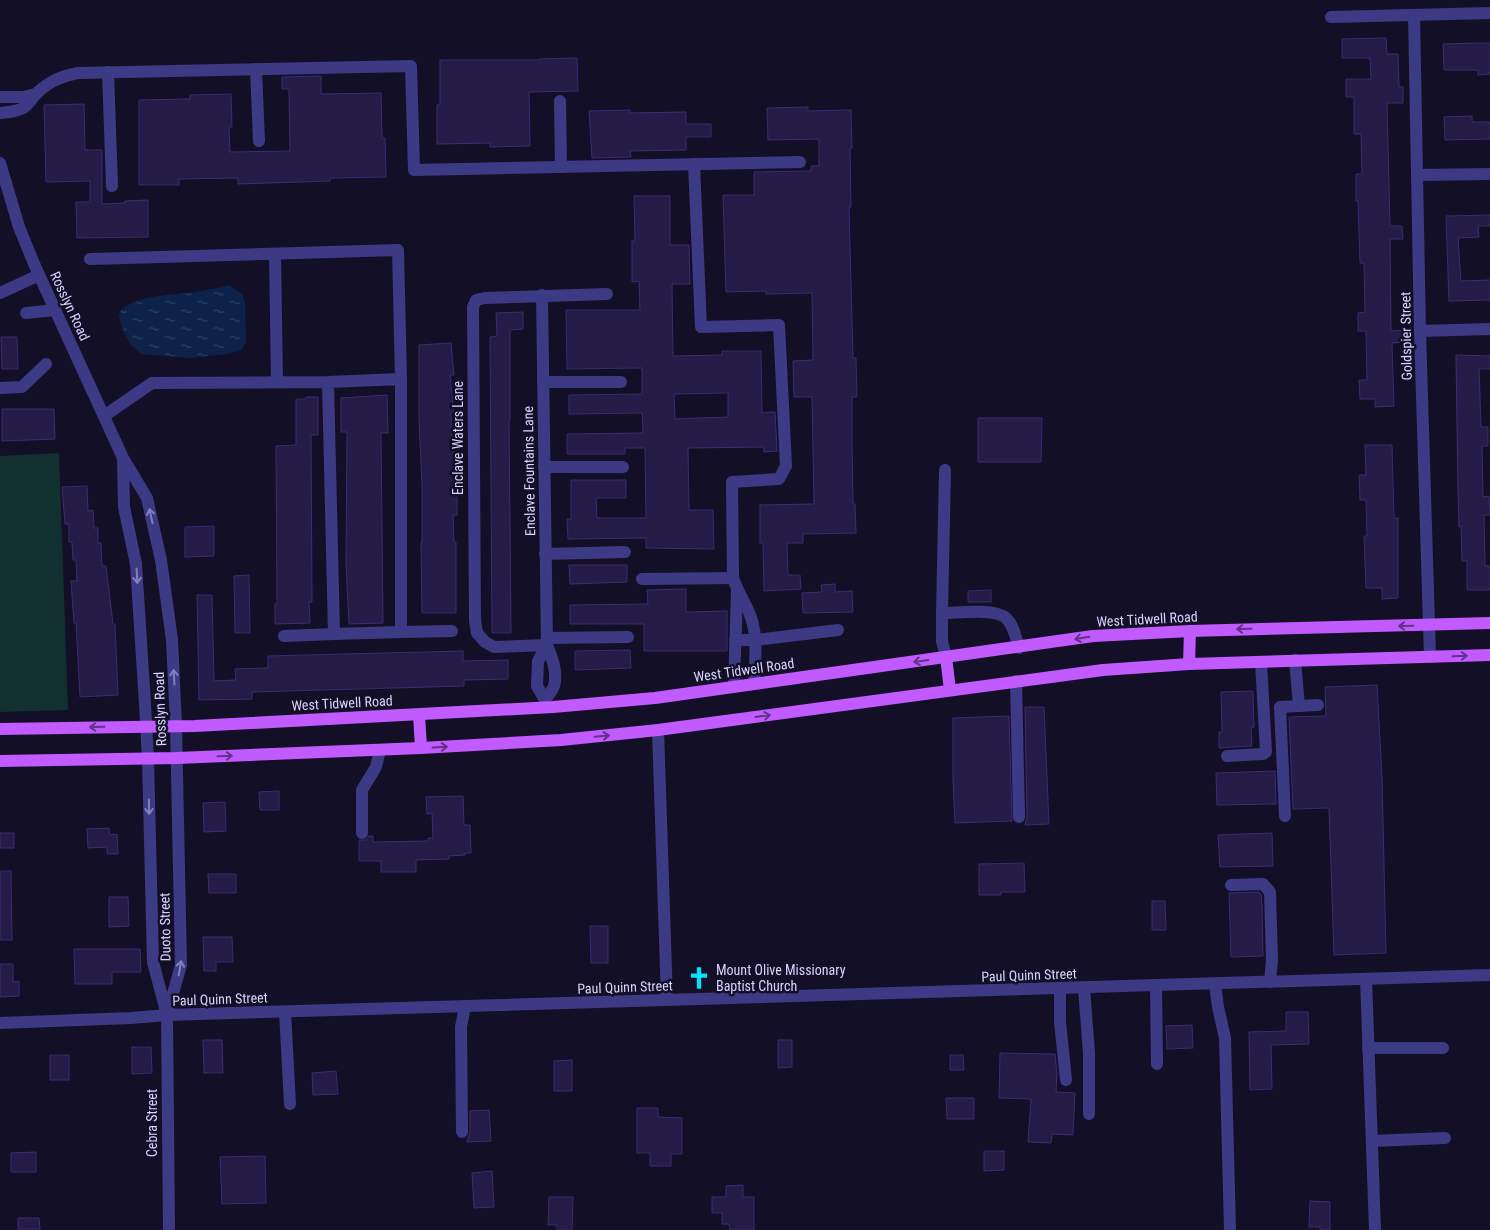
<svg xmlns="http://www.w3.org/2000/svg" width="1490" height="1230" viewBox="0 0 1490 1230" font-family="'Roboto Condensed',sans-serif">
<defs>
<pattern id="water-ripples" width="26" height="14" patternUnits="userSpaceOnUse" patternTransform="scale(1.25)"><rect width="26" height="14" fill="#0c2248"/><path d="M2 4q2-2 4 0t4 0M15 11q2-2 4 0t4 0" fill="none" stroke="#2f4163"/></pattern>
</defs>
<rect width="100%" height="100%" fill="#130f26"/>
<!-- grass -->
<polygon fill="#12302f" points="59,453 68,710 0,712 0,456"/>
<!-- water -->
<path fill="url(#water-ripples)" d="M229 285 242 294 245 302 246 342 241 350 227 354 190 358 141 354 130 344 122 328 119 315 121 310C141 295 163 296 187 293 201 291 215 289 229 285Z"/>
<!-- building -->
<g fill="#241b47" stroke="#3b2d73" fill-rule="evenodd">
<polygon points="1386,38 1387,54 1398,54 1399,87 1403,87 1403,103 1387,103 1390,226 1402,226 1403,239 1390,239 1391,331 1406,330 1406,342 1392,343 1394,406 1375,407 1375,399 1360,399 1359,380 1367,380 1366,331 1358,331 1358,313 1365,312 1364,263 1360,263 1358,201 1356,201 1356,174 1362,174 1361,134 1354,134 1354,97 1346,97 1346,79 1371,79 1370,58 1342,58 1342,39"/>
<polygon points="1477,43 1490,43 1490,74 1478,75 1478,70 1444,70 1443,44"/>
<polygon points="577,58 578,91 529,92 530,146 490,147 490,143 437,144 437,105 440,105 440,60 539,60 539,59"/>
<polygon points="321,76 321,94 381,93 382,138 385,138 386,177 330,178 330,181 238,184 238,178 179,179 179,185 139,185 139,100 190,99 190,95 231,94 232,127 229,127 230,152 290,151 289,89 282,89 282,77"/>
<polygon points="84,104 85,150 102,150 102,204 125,203 125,201 148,200 148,237 77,238 76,202 90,202 90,181 46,182 44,105"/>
<polygon points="808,107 808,111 851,110 852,148 850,148 851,207 849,207 853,358 856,358 857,397 852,397 852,442 853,504 855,504 856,533 803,534 803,543 787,543 788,575 800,575 801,589 764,591 763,543 760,543 760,505 814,504 812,397 794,397 793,361 813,360 812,293 766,294 766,291 726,292 723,195 754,195 754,172 811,171 811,166 819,166 819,139 768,140 767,108"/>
<polygon points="630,110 630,113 686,112 686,124 711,124 711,137 686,137 686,150 630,151 631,157 592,158 589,111"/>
<polygon points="1472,116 1472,122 1490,122 1490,139 1445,140 1444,117"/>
<path d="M634 196H670V245H689L690 284H672L673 356 722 355V351H761L762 413 775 412 777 451 764 452V447L688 448 689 510H713L714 549 646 548V538L568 539 567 519H571V480H626V498H596L597 518H646L645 448H625V454H567V434L643 433 642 413 569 414V395L642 394V368L567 369 566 310H640L639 281 632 282V241H635ZM723 393H728V417L675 419 674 394Z"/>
<polygon points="1490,215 1490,226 1478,226 1479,237 1458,238 1461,281 1490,280 1490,300 1449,301 1446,216"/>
<polygon points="523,312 523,329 510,330 510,420 509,420 511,633 492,633 490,337 497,336 496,313"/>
<polygon points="1,337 17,337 18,369 2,369"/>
<polygon points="451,343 454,375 450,375 454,413 451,413 452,445 454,445 455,464 457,464 457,515 453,515 454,542 456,542 456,613 422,613 421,543 422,543 422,484 419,421 419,345"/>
<polygon points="1456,355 1490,356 1490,369 1479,369 1481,427 1488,427 1488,446 1482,446 1483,497 1489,496 1490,515 1484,515 1485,566 1490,566 1490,590 1467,590 1467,561 1462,561 1461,526 1459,527 1458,491"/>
<polygon points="387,395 388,433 381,433 383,623 349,624 346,565 347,432 341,432 341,398"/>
<polygon points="306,397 318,397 318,435 311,435 312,602 309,602 310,623 275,624 275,604 277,604 276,446 296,445 296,399 305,399"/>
<polygon points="2,409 54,409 55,439 2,441"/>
<polygon points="978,418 1042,418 1041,462 978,462"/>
<polygon points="1365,445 1392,445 1394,518 1398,518 1398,598 1382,599 1382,588 1366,588 1364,536 1367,536 1366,500 1360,500 1359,475 1366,475"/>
<polygon points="87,486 88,511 93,510 94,528 98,528 98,543 101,543 102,566 106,566 113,624 115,624 118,695 80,697 76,623 74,623 71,581 77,581 76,560 73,560 72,542 69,542 69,524 65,524 62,487"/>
<polygon points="214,526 214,556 185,557 185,527"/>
<polygon points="569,565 627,565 627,582 570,584"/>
<polygon points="249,575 250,633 235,633 234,576"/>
<polygon points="835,584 835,592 852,591 853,612 803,613 802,593 822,592 821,585"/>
<polygon points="686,589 686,612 727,611 727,651 644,651 644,624 570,624 570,605 648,604 647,590"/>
<polygon points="991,590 991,602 968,602 968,591"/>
<polygon points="197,595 212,595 214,681 236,680 235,669 268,668 268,656 463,651 463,661 508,660 508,679 464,680 464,686 252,692 252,699 199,700"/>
<polygon points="630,650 631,668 575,670 575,651"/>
<polygon points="1377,685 1382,777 1386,953 1334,955 1329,808 1293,809 1289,717 1326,716 1325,687"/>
<polygon points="1253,691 1254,727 1251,727 1252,746 1219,748 1219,732 1222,732 1221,692"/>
<polygon points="1025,707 1044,707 1049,824 1025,825 1027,817"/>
<polygon points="1009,716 1012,821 955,823 953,780 953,718"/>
<polygon points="1275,771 1276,804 1217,805 1216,773"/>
<polygon points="279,791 279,810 260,810 259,792"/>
<polygon points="463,796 464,825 470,825 471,853 465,853 465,855 449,856 449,859 416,860 416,872 381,872 381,861 359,861 359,840 366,840 369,836 373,836 373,842 428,841 428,838 433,838 432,813 427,814 426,797"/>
<polygon points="225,802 226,831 204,832 203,803"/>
<polygon points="109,828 110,835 117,834 118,854 107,854 107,847 88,848 87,829"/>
<rect x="0" y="833" width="14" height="15"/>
<polygon points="1272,833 1273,866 1220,867 1218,835"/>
<polygon points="1024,863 1025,892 1001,892 1001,895 979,895 979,864"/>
<polygon points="0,871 11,871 12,940 0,940"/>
<polygon points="208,874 236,874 236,893 209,893"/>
<polygon points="1259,892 1261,894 1262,905 1263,956 1231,957 1229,893"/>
<polygon points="109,897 128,897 129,926 109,927"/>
<polygon points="1152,901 1165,901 1166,930 1152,930"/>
<polygon points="590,926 608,926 608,963 591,963"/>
<polygon points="203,937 232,937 233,962 216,962 216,971 204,971"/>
<polygon points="74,949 140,949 141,972 112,972 112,984 75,984"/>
<polygon points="0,964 13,964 13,982 19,981 19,996 0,997"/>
<polygon points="1286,1012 1308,1012 1309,1044 1271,1045 1272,1089 1250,1090 1249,1032 1286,1031"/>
<polygon points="1192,1025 1193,1048 1167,1049 1166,1026"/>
<polygon points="203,1040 222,1040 223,1073 204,1073"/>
<polygon points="778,1040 792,1040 792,1067 778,1068"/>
<polygon points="132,1047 151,1047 152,1073 132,1074"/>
<polygon points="1000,1053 1055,1054 1057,1074 1056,1092 1075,1093 1073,1135 1052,1134 1051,1143 1028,1142 1031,1099 999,1098"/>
<rect x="50" y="1055" width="19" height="25"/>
<polygon points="950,1055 963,1055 964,1070 950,1070"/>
<polygon points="572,1060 572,1091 554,1091 554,1061"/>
<polygon points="336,1071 338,1094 313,1095 312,1073"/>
<polygon points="946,1098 974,1098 974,1119 947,1119"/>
<polygon points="637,1108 658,1108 658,1117 682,1118 682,1154 671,1154 671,1166 650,1166 650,1153 637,1153"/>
<polygon points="489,1110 491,1141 467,1142 470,1132 470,1111"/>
<polygon points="984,1151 1004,1151 1004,1170 984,1171"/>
<polygon points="36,1152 36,1172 11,1172 11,1153"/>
<polygon points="265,1156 266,1203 222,1204 220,1157"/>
<polygon points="492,1171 494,1207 474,1208 472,1173"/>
<polygon points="743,1185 743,1197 754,1197 754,1230 730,1230 729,1224 722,1224 722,1213 712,1213 712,1197 726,1197 726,1186"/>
<polygon points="549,1197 573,1197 572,1230 557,1230 557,1225 548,1225"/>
<polygon points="1310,1201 1330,1202 1330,1230 1320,1230 1320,1227 1309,1227"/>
<polygon points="18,1218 39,1218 40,1229 18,1229"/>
</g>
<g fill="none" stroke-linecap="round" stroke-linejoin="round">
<!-- minor -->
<g stroke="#3d3a85" stroke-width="12">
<polyline points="1414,15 1420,331 1430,657"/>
<polyline points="1331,17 1490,13"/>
<polyline points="256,69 259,141"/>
<polyline points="108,72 112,186"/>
<polyline points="0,97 23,97 36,94"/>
<polyline points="560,101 561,167"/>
<path d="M0 113C8 112 16 112 23 108 29 105 32 98 36 94 49 81 62 76 78 73L411 66 414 170 800 162"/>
<polyline points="0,163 19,227 35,266 123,458 147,498 161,560 172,640 176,725 181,965 167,1015"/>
<path d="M694 164 701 327 779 325 786 466 779 479 732 482 733 578C737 590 743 599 748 610 759 633 755 659 754 684"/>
<polyline points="1418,175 1490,174"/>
<polyline points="275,254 277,382"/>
<polyline points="90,259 398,250 401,379"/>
<polyline points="0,293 39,275"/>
<path d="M542 295 547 645C552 657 558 673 554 686 552 691 548 696 545 700"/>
<polyline points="26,313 55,310"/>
<polyline points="1420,331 1490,329"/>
<polyline points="543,382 621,382"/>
<polyline points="0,388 22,387 46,364"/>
<polyline points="104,416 152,383 328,382 401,379 401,632 334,634 328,382"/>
<polyline points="123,459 124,507 136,564 145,704 148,759 153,962 167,1015 169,1230"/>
<polyline points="544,467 623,467"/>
<polyline points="545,554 625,552"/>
<polyline points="642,579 733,578"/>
<polyline points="942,613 945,470"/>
<polyline points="401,632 452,631"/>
<polyline points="284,636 334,634"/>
<polyline points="547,638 628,637"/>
<polyline points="735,640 756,640 838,630"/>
<polyline points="547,645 494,647 485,642 477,633 475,620 473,307 476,300 485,298 607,294"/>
<path d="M946 657 942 641V613C958 613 995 608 1006 618 1014 625 1016 639 1019 648"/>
<polyline points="1016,681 1019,817"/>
<polyline points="734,687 737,591"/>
<polyline points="546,705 545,700 537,686 538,661 547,645"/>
<polyline points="1299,706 1318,705"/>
<polyline points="658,730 667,1000"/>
<polyline points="1227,756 1263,754 1266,752 1261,662"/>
<polyline points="1285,816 1280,707 1299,706 1295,660"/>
<polyline points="362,833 362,790 376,767 380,750"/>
<polyline points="1231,885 1263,884 1270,892 1272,960 1270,982"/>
<polyline points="1366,979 1375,1230"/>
<polyline points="1215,984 1218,1007 1225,1038 1230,1230"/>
<polyline points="1156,986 1157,1064"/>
<polyline points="1084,988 1089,1053 1089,1114"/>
<polyline points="1060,989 1060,1022 1066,1080"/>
<polyline points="285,1012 290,1104"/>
<polyline points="0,1023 131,1018 167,1015 1490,975"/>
<polyline points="1368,1048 1443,1048"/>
<polyline points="462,1132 461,1027 465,1006"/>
<polyline points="1372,1141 1445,1138"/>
</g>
<!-- major -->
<g stroke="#c25bff" stroke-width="12">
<polyline points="946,657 950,690"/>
<polyline points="1189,664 1190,631"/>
<polyline points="419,715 421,748"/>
<polyline points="0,729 195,726 553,707 655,698 1093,636 1190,631 1490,623"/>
<polyline points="0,761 177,758 421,748 561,740 658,730 1103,670 1189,664 1490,655"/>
</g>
</g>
<!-- one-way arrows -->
<defs><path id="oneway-shaft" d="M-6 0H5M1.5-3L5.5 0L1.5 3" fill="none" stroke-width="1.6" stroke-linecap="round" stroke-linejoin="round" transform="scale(1.25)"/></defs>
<g stroke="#837fbc">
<use href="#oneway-shaft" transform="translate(151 516) rotate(-102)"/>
<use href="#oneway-shaft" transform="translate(137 576) rotate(87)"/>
<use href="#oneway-shaft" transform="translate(174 677) rotate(-93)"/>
<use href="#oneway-shaft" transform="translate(149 807) rotate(89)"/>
<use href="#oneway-shaft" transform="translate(180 968) rotate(-80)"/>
</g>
<g stroke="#623188">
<use href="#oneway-shaft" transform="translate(1406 626) rotate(179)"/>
<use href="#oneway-shaft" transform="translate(1244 629) rotate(179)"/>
<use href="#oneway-shaft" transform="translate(1082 638) rotate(171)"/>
<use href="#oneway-shaft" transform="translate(1460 656) rotate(-2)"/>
<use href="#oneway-shaft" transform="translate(921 661) rotate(172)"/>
<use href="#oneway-shaft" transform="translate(763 716) rotate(-8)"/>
<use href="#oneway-shaft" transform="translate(97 727) rotate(179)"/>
<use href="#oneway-shaft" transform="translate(602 736) rotate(-5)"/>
<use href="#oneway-shaft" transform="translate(440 747) rotate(-3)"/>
<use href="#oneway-shaft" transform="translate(225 756) rotate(-2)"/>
</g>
<!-- icons -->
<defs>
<symbol id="church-bare" viewBox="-9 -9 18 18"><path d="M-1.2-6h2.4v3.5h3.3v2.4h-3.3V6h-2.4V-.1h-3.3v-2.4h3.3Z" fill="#00e5ff" stroke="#130f26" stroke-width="2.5" paint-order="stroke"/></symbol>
</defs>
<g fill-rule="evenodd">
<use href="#church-bare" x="683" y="962" width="32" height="32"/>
</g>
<g text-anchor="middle" stroke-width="5" stroke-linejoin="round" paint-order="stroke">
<!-- street labels -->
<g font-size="14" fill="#d9d4ff" stroke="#130f26">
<text transform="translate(70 306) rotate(65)" y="5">Rosslyn Road</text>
<text transform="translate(1406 336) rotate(-91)" y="5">Goldspier Street</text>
<text transform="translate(458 438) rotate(-90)" y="5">Enclave Waters Lane</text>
<text transform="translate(529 471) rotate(-91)" y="5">Enclave Fountains Lane</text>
<text transform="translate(1147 619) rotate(-3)" y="5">West Tidwell Road</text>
<text transform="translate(744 670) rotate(-8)" y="5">West Tidwell Road</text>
<text transform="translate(342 703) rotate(-3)" y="5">West Tidwell Road</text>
<text transform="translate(160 709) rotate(-92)" y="5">Rosslyn Road</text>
<text transform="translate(165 927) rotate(-91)" y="5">Duoto Street</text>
<text transform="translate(1029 975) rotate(-2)" y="5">Paul Quinn Street</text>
<text transform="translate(625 987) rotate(-2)" y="5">Paul Quinn Street</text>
<text transform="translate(220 999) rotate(-2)" y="5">Paul Quinn Street</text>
<text transform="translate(152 1123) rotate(-90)" y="5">Cebra Street</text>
</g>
<!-- poi labels -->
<g font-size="14" fill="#d9d4ff" stroke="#130f26" text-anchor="start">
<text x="716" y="975">Mount Olive Missionary<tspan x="716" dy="16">Baptist Church</tspan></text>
</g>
</g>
</svg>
